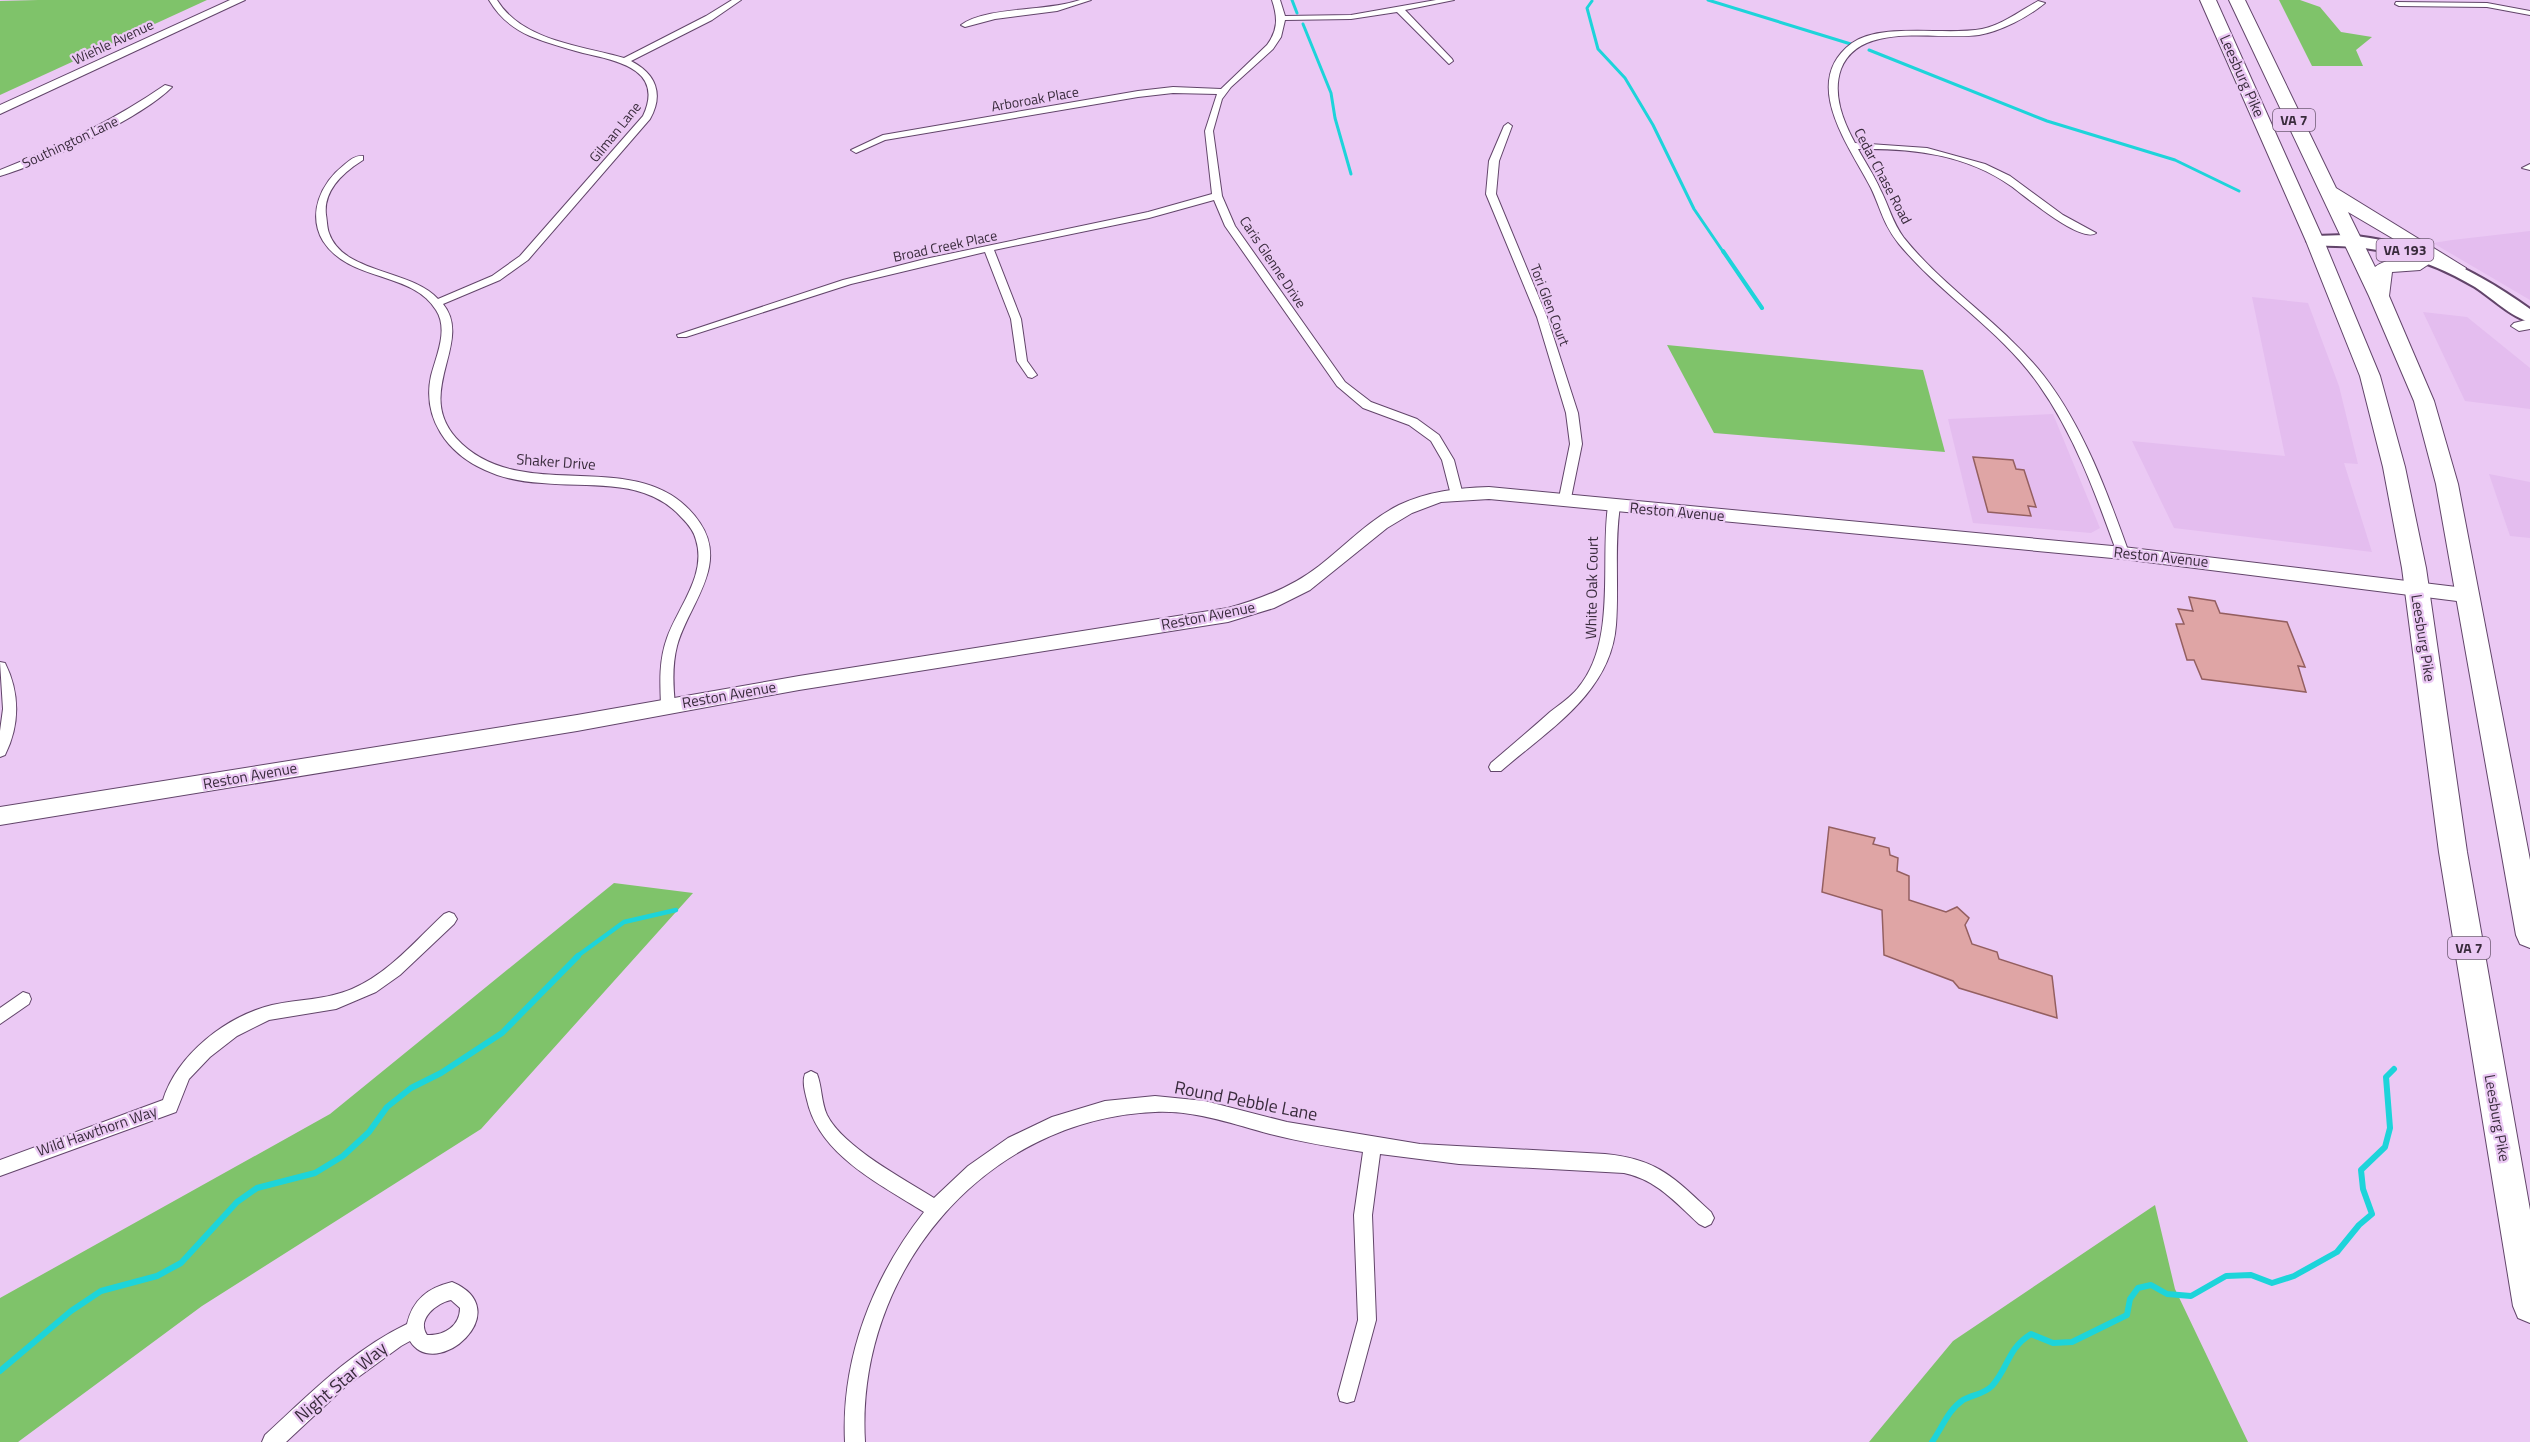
<svg xmlns="http://www.w3.org/2000/svg" width="2530" height="1442" viewBox="0 0 2530 1442" font-family="'Titillium Web',sans-serif">
<rect width="100%" height="100%" fill="#ebc9f4"/>
<!-- built -->
<g fill="#e4bdef">
<polygon points="2530,231 2530,300 2433,243 2452,240"/>
<polygon points="2252,297 2308,303 2339,386 2358,464 2344,463 2372,552 2174,528 2132,441 2285,456"/>
<polygon points="2423,312 2467,317 2530,368 2530,409 2465,401"/>
<polygon points="2053,414 2100,528 2091,533 1973,523 1948,419"/>
<polygon points="2489,474 2530,482 2530,538 2510,536"/>
</g>
<!-- green -->
<g fill="#7fc36a">
<polygon points="38,0 207,0 0,95 0,1"/>
<polygon points="2279,0 2300,0 2320,7 2341,32 2372,37 2356,50 2363,66 2312,66"/>
<polygon points="1667,345 1923,370 1945,452 1714,433"/>
<polygon points="614,883 693,893 481,1129 202,1306 18,1442 0,1442 0,1298 330,1114"/>
<polygon points="2155,1205 2175,1289 2248,1442 1869,1442 1953,1341"/>
</g>
<g fill="none" stroke-linecap="round" stroke-linejoin="round">
<!-- stream-far3 -->
<g stroke="#1dd4da" stroke-width="3">
<polyline points="1292,0 1297,13"/>
<polyline points="1708,0 1854,45"/>
<polyline points="1592,1 1587,8 1598,49 1625,78 1653,125 1694,209 1724,253"/>
<polyline points="1303,24 1331,93 1335,118 1351,174"/>
<polyline points="1869,50 2047,121 2175,160 2239,191"/>
</g>
<!-- stream-far2 -->
<polyline stroke="#1dd4da" stroke-width="4" points="1723,251 1762,308"/>
<!-- stream-far1 -->
<polyline stroke="#1dd4da" stroke-width="4.5" points="576,957 624,922 676,910"/>
<!-- stream -->
<g stroke="#1dd4da" stroke-width="6">
<polyline points="0,1371 71,1311 101,1291 157,1276 181,1263 237,1202 257,1188 315,1173 343,1156 369,1132 387,1107 411,1088 441,1073 502,1033 578,956"/>
<path d="M1932 1442C1942 1428 1948 1410 1963 1400 1973 1394 1983 1395 1992 1386 2009 1367 2007 1349 2031 1334L2053 1343 2072 1342 2127 1315 2130 1299 2138 1288 2151 1285 2167 1294 2191 1296 2226 1276 2251 1275 2272 1283 2294 1276 2337 1252 2359 1225 2372 1214 2363 1189 2361 1170 2385 1147 2390 1128 2386 1077 2394 1069"/>
</g>
</g>
<!-- building -->
<g fill="#dfa5a5" stroke="#945f60" stroke-width="1.5">
<polygon points="1973,457 2013,460 2016,469 2024,470 2036,507 2028,506 2031,516 1988,512"/>
<polygon points="2189,597 2215,601 2220,613 2287,622 2305,667 2298,666 2306,692 2202,679 2194,660 2187,660 2176,624 2184,624 2178,609 2193,611"/>
<polygon points="1829,827 1875,838 1873,844 1889,848 1890,855 1898,858 1897,871 1909,876 1909,900 1946,912 1957,907 1969,918 1965,925 1972,944 1997,952 1999,959 2052,976 2057,1018 1959,988 1953,981 1884,955 1882,910 1822,892"/>
</g>
<g fill="none" stroke-linecap="round" stroke-linejoin="round">
<defs>
<g id="street">
<path d="M489 0H497C522 41 582 46 624 58L706 16 732 0H741L712 20 631 61C656 74 664 94 650 119L528 260 500 280 443 304C474 342 414 391 456 438 521 510 644 439 700 523 729 566 688 605 677 646 672 665 673 685 675 705L673 709H663L661 705C660 682 659 660 667 638 678 607 707 575 696 540 694 531 688 524 682 518 646 477 591 488 542 483 522 482 502 478 485 470 447 453 422 418 431 376 436 356 449 330 436 310 412 271 349 282 323 241 307 214 321 183 344 165 350 160 356 155 363 156V160C344 172 323 190 326 215 327 220 327 228 329 233 343 274 411 269 438 299L492 276 520 256 643 116C665 69 617 61 583 53 565 48 547 43 530 36 512 28 499 17 489 0Z"/>
<path d="M1080 0H1091L1057 11 995 19 965 27 961 25C988 6 1046 12 1080 0Z"/>
<path d="M1272 0H1280L1285 16 1351 15 1436 0H1454L1405 10 1452 59 1453 61 1449 64 1397 12 1351 19 1285 20 1281 37 1273 49 1231 87 1222 99 1213 131 1222 196 1235 226 1345 382 1371 402 1417 419 1439 435 1454 460 1463 495 1461 498H1453L1451 495 1442 460 1431 441 1409 425 1363 408 1337 386 1225 226 1214 200 1149 218 994 250 1021 319 1027 361 1037 375 1032 378 1028 377 1017 361 1011 319 985 252 851 284 686 337H678L677 335 843 280 925 259 1148 212 1212 194 1205 131 1217 94 1173 93 1138 97 885 140 856 153 851 150 883 135 1138 91 1173 87 1221 89 1267 45C1278 30 1278 18 1272 0Z"/>
<path d="M2038 1 2045 3C2028 17 2001 31 1979 35 1938 41 1860 20 1841 69 1832 94 1843 121 1855 143L1927 148 1985 164 2010 176 2063 215 2096 233C2081 244 2025 196 2011 186 1966 154 1911 148 1858 149 1865 162 1874 175 1880 189 1889 206 1892 222 1904 238 1945 289 2003 324 2044 376 2084 428 2107 492 2129 553L2123 557 2117 553C2096 495 2075 436 2039 385 2001 330 1941 295 1899 244 1883 224 1881 209 1871 188 1850 147 1799 82 1852 43 1882 22 1946 36 1982 29 2002 25 2020 11 2038 1Z"/>
<polygon points="2396,2 2487,3 2530,11 2530,15 2487,7 2399,6 2395,4"/>
<path d="M165 85 172 87C140 119 44 163 0 176V170C58 147 113 121 165 85Z"/>
<polygon points="1508,123 1512,126 1499,161 1496,194 1547,317 1578,413 1582,444 1571,498 1565,502 1559,498 1570,444 1566,413 1537,317 1486,194 1489,161 1504,126"/>
<polygon points="2530,164 2530,170 2522,168"/>
<path d="M1614 502 1620 506C1614 546 1619 585 1616 625 1611 693 1548 730 1501 771H1491L1489 767 1491 763C1511 746 1531 729 1550 712 1559 705 1571 697 1578 688 1617 642 1600 563 1608 506Z"/>
<path d="M0 662 5 663C20 693 20 725 5 755L0 757V731L3 709Z"/>
<path d="M449 912 454 914 457 919 454 924 400 975 376 992 336 1009 269 1020 237 1036 210 1057 189 1079 176 1112 0 1176V1160L163 1100C177 1055 226 1016 272 1005 298 999 327 1000 352 989 389 973 415 941 444 914Z"/>
<polygon points="23,992 29,994 31,999 29,1004 0,1024 0,1008"/>
<path d="M811 1071 817 1074C822 1086 821 1102 827 1115 843 1147 904 1179 934 1198L968 1166 1008 1138 1052 1117 1105 1101 1155 1096 1205 1101 1287 1122 1420 1144 1605 1154C1658 1159 1674 1178 1711 1212L1714 1218 1711 1224 1705 1227 1699 1224C1675 1202 1657 1180 1624 1173L1459 1164 1380 1154 1372 1215 1376 1320 1356 1394 1354 1401 1347 1403 1340 1401 1338 1394 1358 1320 1354 1215 1363 1152C1332 1147 1301 1142 1270 1134 1233 1124 1194 1110 1155 1112 984 1119 855 1273 865 1442H845C841 1358 873 1277 924 1212 880 1184 819 1155 807 1100 805 1092 802 1082 805 1074Z"/>
<path d="M452 1282C519 1310 436 1383 410 1341L401 1346 346 1386 286 1442H262L265 1435C310 1394 351 1351 407 1324 413 1299 428 1288 452 1282ZM451 1300 460 1308C460 1326 444 1336 427 1335 416 1319 437 1303 451 1300Z"/>
</g>
<g id="secondary">
<polygon points="230,0 245,0 0,114 0,105"/>
<polygon points="2530,319 2530,329 2519,331 2511,326 2514,323"/>
<path d="M1489 487 2123 547 2465 588 2471 590 2474 595 2471 600 2465 602 2123 559 1489 499 1441 502 1412 513 1387 528 1310 590 1274 608 1228 622 799 690 577 731 0 825V807L577 715 799 676 1228 608C1261 599 1292 587 1319 566 1346 545 1369 520 1399 505 1428 491 1458 488 1489 487Z"/>
</g>
<path id="primary" d="M2346 235C2416 241 2473 268 2530 309V322C2511 317 2492 298 2475 287 2424 257 2374 244 2315 246L2307 241 2315 236Z"/>
<g id="highway">
<polygon points="2200,0 2216,0 2324,241 2380,376 2405,467 2426,568 2467,852 2530,1210 2530,1323 2518,1318 2513,1306 2439,852 2402,568 2383,467 2360,376 2306,241"/>
<path d="M2229 0H2245L2336 188 2466 268 2464 272H2450L2348 212 2375 267C2385 259 2420 251 2429 264L2420 270 2392 272 2389 296 2434 401 2458 484 2530 860V948L2520 944 2516 935 2436 484 2414 401 2369 296Z"/>
</g>
</defs>
<!-- street casing -->
<use href="#street" stroke="#62456a" stroke-width="2"/>
<!-- secondary casing -->
<use href="#secondary" stroke="#62456a" stroke-width="2"/>
<!-- primary casing -->
<use href="#primary" stroke="#62456a" stroke-width="4"/>
<!-- highway casing -->
<use href="#highway" stroke="#62456a" stroke-width="2"/>
<!-- street -->
<use href="#street" fill="#fff" fill-rule="evenodd"/>
<!-- secondary -->
<use href="#secondary" fill="#fff" fill-rule="evenodd"/>
<!-- primary -->
<use href="#primary" fill="#fff" fill-rule="evenodd"/>
<!-- highway -->
<use href="#highway" fill="#fff" fill-rule="evenodd"/>
</g>
<g text-anchor="middle" stroke-width="4.5" stroke-linejoin="round" paint-order="stroke">
<!-- far-street labels -->
<g font-size="14" fill="#392b3c" stroke="#ebc9f4">
<text transform="translate(113 42) rotate(-25)" y="5">Wiehle Avenue</text>
<text transform="translate(1035 99) rotate(-10)" y="5">Arboroak Place</text>
<text transform="translate(615 132) rotate(-51)" y="5">Gilman Lane</text>
<text transform="translate(70 142) rotate(-25)" y="5">Southington Lane</text>
<text transform="translate(1883 176) rotate(62)" y="5">Cedar Chase Road</text>
<text transform="translate(945 246) rotate(-12)" y="5">Broad Creek Place</text>
<text transform="translate(1273 262) rotate(56)" y="5">Caris Glenne Drive</text>
<text transform="translate(1550 305) rotate(69)" y="5">Tori Glen Court</text>
</g>
<!-- shield labels -->
<g fill="#ebc9f4" stroke="#6e5a73" stroke-width="1.5">
<rect x="2273" y="109" width="42" height="22" rx="4.5"/>
<rect x="2376.5" y="239" width="57" height="22" rx="4.5"/>
<rect x="2448" y="937" width="42" height="22" rx="4.5"/>
</g>
<g font-size="14" font-weight="bold" fill="#392b3c">
<text x="2294" y="125">VA 7</text>
<text x="2405" y="255">VA 193</text>
<text x="2469" y="953">VA 7</text>
</g>
<!-- street labels -->
<g font-size="15" fill="#392b3c" stroke="#ebc9f4">
<text transform="translate(2242 76) rotate(66)" y="5">Leesburg Pike</text>
<text transform="translate(556 462) rotate(4)" y="5">Shaker Drive</text>
<text transform="translate(1677 512) rotate(5)" y="5">Reston Avenue</text>
<text transform="translate(2161 557) rotate(6)" y="5">Reston Avenue</text>
<text transform="translate(1592 588) rotate(-89)" y="5">White Oak Court</text>
<text transform="translate(1208 616) rotate(-11)" y="5">Reston Avenue</text>
<text transform="translate(2423 638) rotate(81)" y="5">Leesburg Pike</text>
<text transform="translate(729 695) rotate(-10)" y="5">Reston Avenue</text>
<text transform="translate(250 776) rotate(-10)" y="5">Reston Avenue</text>
<text transform="translate(2497 1118) rotate(80)" y="5">Leesburg Pike</text>
<text transform="translate(97 1131) rotate(-19)" y="5">Wild Hawthorn Way</text>
</g>
<!-- near-street labels -->
<g font-size="18" fill="#392b3c" stroke="#ebc9f4">
<text transform="translate(1246 1101) rotate(11)" y="6">Round Pebble Lane</text>
<text transform="translate(341 1382) rotate(-40)" y="6">Night Star Way</text>
</g>
</g>
</svg>
